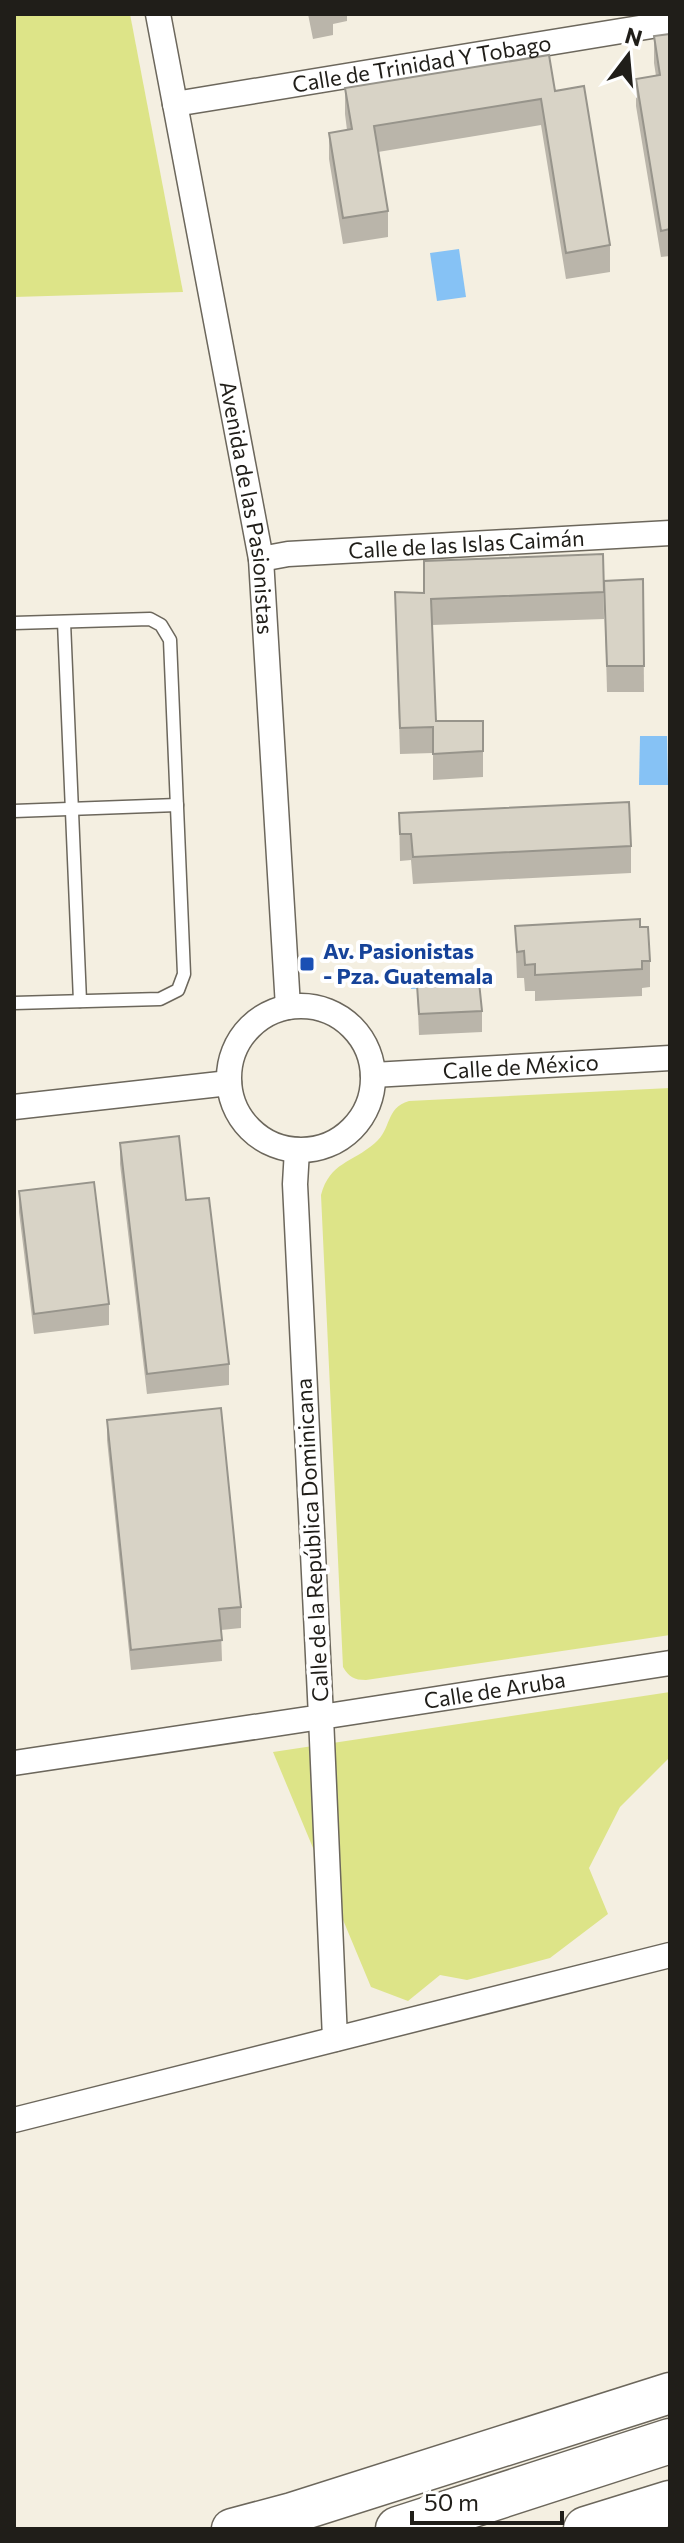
<svg xmlns="http://www.w3.org/2000/svg" width="684" height="2543" viewBox="0 0 684 2543" font-family="Commissioner,sans-serif">
<rect width="100%" height="100%" fill="#f4efe1"/>
<!-- green -->
<g fill="#dde488">
<polygon points="14,14 130,14 183,292 14,297"/>
<path d="M670 1088V1635L366 1680C354 1680 349 1677 343 1667L321 1195C330 1162 352 1163 375 1143 392 1129 385 1108 409 1101Z"/>
<polygon points="670,1692 670,1757 620,1807 589,1868 608,1914 550,1958 467,1980 440,1975 408,2001 371,1987 273,1752"/>
</g>
<!-- water -->
<g fill="#86c2f5">
<polygon points="459,249 466,297 437,301 430,253"/>
<polygon points="640,736 667,736 668,785 639,785"/>
<polygon points="465,971 466,987 411,989 410,972"/>
</g>
<g fill="none" stroke-linecap="round" stroke-linejoin="round">
<defs>
<g id="service">
<polyline points="64,622 80,1001"/>
<polyline points="14,623 150,619 161,625 170,640 184,974 178,990 160,999 14,1003"/>
<polyline points="14,811 177,805"/>
</g>
<g id="minor">
<path id="s1" d="M158 14 261 559 288 1007"/>
<path id="s2" d="M175 104 670 23"/>
<path id="s3" d="M261 559 288 554 670 533"/>
<circle cx="301" cy="1078" r="72"/>
<path id="s4" d="M373 1075 670 1058"/>
<polyline points="14,1107 229,1083"/>
<polyline points="14,1763 321,1717 295,1184 297,1150"/>
<path id="s5" d="M335 2039 321 1717 670 1663"/>
<polyline points="14,2120 670,1955"/>
</g>
<polyline id="trunk" points="232,2529 292,2513 670,2393"/>
<g id="motorway">
<polyline points="398,2529 670,2441"/>
<polyline points="586,2529 670,2503"/>
</g>
</defs>
<!-- service casing -->
<use href="#service" stroke="#6c675c" stroke-width="15"/>
<!-- minor casing -->
<use href="#minor" stroke="#6c675c" stroke-width="27"/>
<!-- trunk casing -->
<use href="#trunk" stroke="#6c675c" stroke-width="43"/>
<!-- motorway casing -->
<use href="#motorway" stroke="#6c675c" stroke-width="47"/>
<!-- service -->
<use href="#service" stroke="#fff" stroke-width="12"/>
<!-- minor -->
<use href="#minor" stroke="#fff" stroke-width="24"/>
<!-- trunk -->
<use href="#trunk" stroke="#fff" stroke-width="40"/>
<!-- motorway -->
<use href="#motorway" stroke="#fff" stroke-width="44"/>
</g>
<!-- wall -->
<g fill="#bab5aa">
<polygon points="308,14 347,14 347,21 333,24 333,35 313,39"/>
<polygon points="670,34 670,256 661,257 636,106 636,79 656,76 654,63 654,36"/>
<polygon points="345,88 555,91 610,245 610,272 566,279 541,125 378,152 388,211 388,237 343,244 329,159 329,133 347,130 345,114"/>
<polygon points="603,554 604,619 432,625 436,721 483,751 483,777 433,780 433,753 400,754 395,592 424,593"/>
<polygon points="643,579 644,692 607,692 604,581"/>
<polygon points="399,813 631,846 631,873 413,884 411,860 400,861"/>
<polygon points="515,926 640,927 650,961 650,987 642,988 642,996 535,1001 535,991 525,991 524,978 517,978"/>
<polygon points="417,985 482,1011 482,1032 419,1035"/>
<polygon points="120,1143 186,1200 229,1364 229,1385 147,1394 120,1164"/>
<polygon points="19,1191 109,1304 109,1325 34,1334 19,1212"/>
<polygon points="107,1420 241,1607 241,1628 221,1630 222,1661 131,1670 107,1440"/>
</g>
<!-- building -->
<g fill="#d8d3c6" stroke="#97948b" stroke-width="2">
<polygon points="670,34 670,229 661,231 636,79 660,75 654,36"/>
<polygon points="549,55 555,91 584,86 610,245 566,253 541,99 374,126 388,211 343,218 329,133 352,129 345,88"/>
<polygon points="603,554 604,592 431,599 436,721 483,721 483,751 433,754 433,727 400,728 395,592 424,593 424,561"/>
<polygon points="643,579 644,666 607,666 604,581"/>
<polygon points="629,802 631,846 413,857 411,834 400,834 399,813"/>
<polygon points="640,919 640,927 648,927 650,961 642,961 642,969 535,975 535,964 525,965 524,951 517,952 515,926"/>
<polygon points="479,982 482,1011 419,1014 417,985"/>
<polygon points="179,1136 186,1200 209,1198 229,1364 147,1374 120,1143"/>
<polygon points="94,1182 109,1304 34,1314 19,1191"/>
<polygon points="221,1408 241,1607 219,1609 222,1640 131,1650 107,1420"/>
</g>
<!-- markers -->
<rect fill="#1a4fb4" stroke="#fff" stroke-width="3" x="299" y="956" width="16" height="16" rx="4"/>
<g text-anchor="middle" stroke-width="8" stroke-linejoin="round" paint-order="stroke">
<!-- street labels -->
<g font-size="22" fill="#201e19" stroke="#fff">
<text dy="8" stroke="none"><textPath href="#s2" startOffset="250">Calle de Trinidad Y Tobago</textPath></text>
<text dy="8" stroke="none"><textPath href="#s1" startOffset="502">Avenida de las Pasionistas</textPath></text>
<text dy="8" stroke="none"><textPath href="#s3" startOffset="206">Calle de las Islas Caimán</textPath></text>
<text dy="8" stroke="none"><textPath href="#s4" startOffset="148">Calle de México</textPath></text>
<text transform="translate(312 1540) rotate(-93)" y="8">Calle de la República Dominicana</text>
<text dy="8" stroke="none"><textPath href="#s5" startOffset="498">Calle de Aruba</textPath></text>
</g>
<!-- transit labels -->
<g font-size="22" font-weight="bold" fill="#164399" stroke="#fff" text-anchor="start">
<text x="323" y="959">Av. Pasionistas<tspan x="323" dy="25">- Pza. Guatemala</tspan></text>
</g>
</g>
<!-- border -->
<rect width="684" height="2543" fill="none" stroke="#201e19" stroke-width="32"/>
<!-- north arrow -->
<g transform="translate(628 56) rotate(16)" stroke="#ffffff" stroke-width="6" paint-order="stroke">
<path d="M0-6L14 30L0 20L-14 30Z" fill="#201e19"/>
<text y="-12" font-size="22" font-weight="bold" text-anchor="middle" fill="#201e19">N</text>
</g>
<!-- scale -->
<path d="M412 2511v12h150v-12" fill="none" stroke="#201e19" stroke-width="4"/>
<text x="424" y="2511" font-size="24" fill="#201e19" stroke="#ffffff" stroke-width="6" paint-order="stroke">50 m</text>
</svg>
